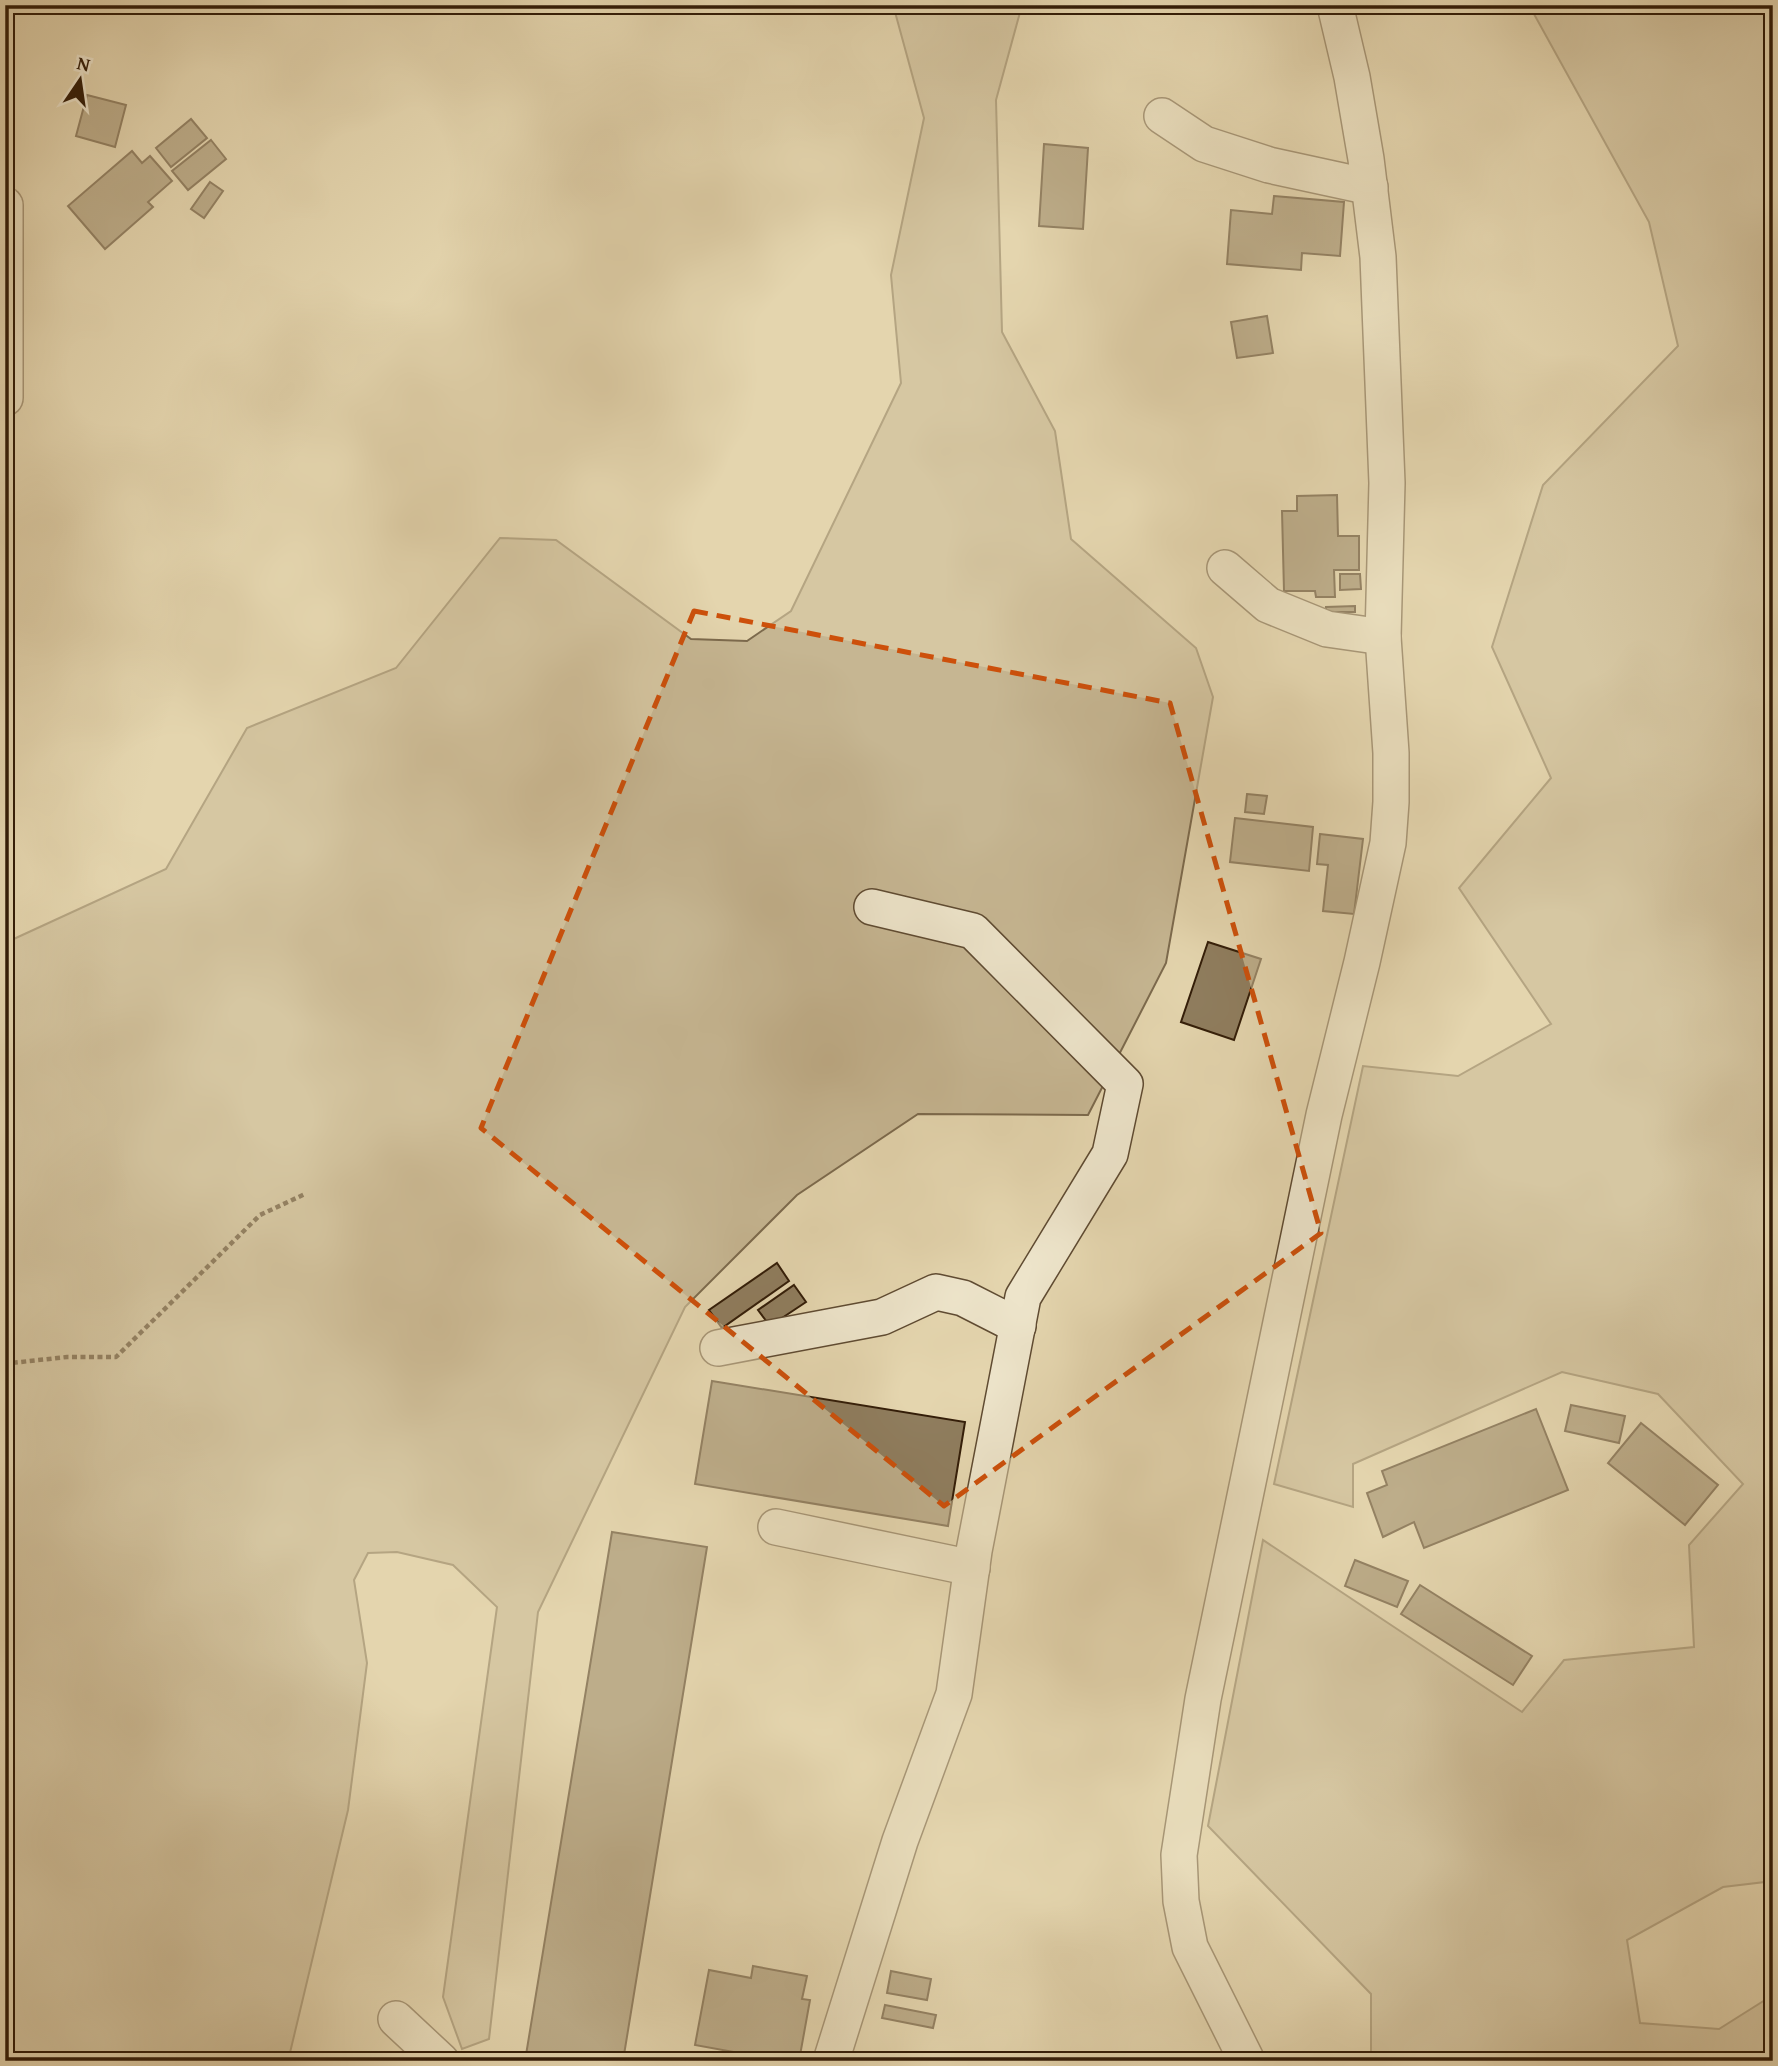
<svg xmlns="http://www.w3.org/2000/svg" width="1778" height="2066" viewBox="0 0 1778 2066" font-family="'Gentium Book Plus',serif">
<rect width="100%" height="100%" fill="#e4d5ae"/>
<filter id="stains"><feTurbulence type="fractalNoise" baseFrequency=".00286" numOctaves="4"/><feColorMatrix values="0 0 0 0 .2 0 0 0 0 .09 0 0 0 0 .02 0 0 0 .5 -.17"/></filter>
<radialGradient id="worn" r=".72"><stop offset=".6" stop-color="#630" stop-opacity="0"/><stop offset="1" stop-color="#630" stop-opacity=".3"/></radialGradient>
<!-- green -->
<g fill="#c6b692" stroke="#7c6a4d" stroke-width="2">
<polygon points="896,5 1022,5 996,100 1002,332 1055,431 1071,539 1196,648 1213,697 1166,963 1088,1115 918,1114 797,1195 685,1307 538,1612 489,2039 462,2049 443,1997 497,1607 453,1565 397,1552 368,1553 354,1580 367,1663 348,1810 288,2061 5,2061 5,943 166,869 247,728 396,668 500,538 556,540 691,639 747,641 791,611 901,383 891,275 924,118 895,12"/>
<polygon points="1529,5 1773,5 1773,1881 1723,1887 1627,1940 1640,2023 1719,2029 1773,1995 1773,2061 1371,2061 1371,1994 1208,1826 1263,1540 1522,1712 1564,1660 1694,1647 1689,1545 1743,1484 1658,1394 1562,1372 1353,1464 1353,1507 1274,1484 1363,1066 1458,1076 1551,1024 1459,888 1551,778 1492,647 1543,485 1678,346 1649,222"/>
</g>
<!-- building -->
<g fill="#8f7d5e" stroke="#331d08" stroke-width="2">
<polygon points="87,95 126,105 115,147 76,136"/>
<polygon points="191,119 207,138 171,167 156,148"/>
<polygon points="211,140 226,159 188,190 172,171"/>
<polygon points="1044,144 1088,148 1083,229 1039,226"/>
<polygon points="132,151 142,163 150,156 172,181 148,202 153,207 105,249 68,206"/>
<polygon points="210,182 223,191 204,218 191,209"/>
<polygon points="1274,196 1344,202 1340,256 1302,253 1301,270 1227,264 1231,210 1272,214"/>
<polygon points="1267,316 1273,353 1237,358 1231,322"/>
<polygon points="1337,495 1338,536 1359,536 1359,570 1334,570 1335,597 1316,597 1315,591 1284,591 1282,511 1297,511 1297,496"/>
<polygon points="1340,574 1360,574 1361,589 1340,590"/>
<polygon points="1355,606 1355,612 1326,612 1326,607"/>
<polygon points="1247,794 1267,796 1264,814 1245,812"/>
<polygon points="1235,818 1313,827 1309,871 1230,862"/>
<polygon points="1320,834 1363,839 1354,914 1323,911 1328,865 1317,864"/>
<polygon points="1208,942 1261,959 1234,1040 1181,1022"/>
<polygon points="777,1263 789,1281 722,1328 709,1310"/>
<polygon points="794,1285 806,1302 770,1326 758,1310"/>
<polygon points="712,1381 965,1422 948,1526 695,1484"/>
<polygon points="1571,1405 1625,1416 1619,1443 1565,1431"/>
<polygon points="1536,1409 1568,1490 1424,1548 1414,1522 1383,1537 1367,1493 1387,1485 1382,1471"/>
<polygon points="1641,1423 1718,1485 1685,1525 1608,1463"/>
<polygon points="612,1532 707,1547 623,2061 525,2061"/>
<polygon points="1355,1560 1408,1581 1397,1607 1345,1586"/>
<polygon points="1420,1585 1532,1656 1513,1685 1401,1614"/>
<polygon points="753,1966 807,1976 802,1999 810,2000 799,2061 784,2061 695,2045 709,1970 751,1978"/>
<polygon points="891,1971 931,1979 927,2000 887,1993"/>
<polygon points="885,2005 936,2015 933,2028 882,2018"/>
</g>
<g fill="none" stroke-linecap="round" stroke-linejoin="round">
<defs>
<g id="minor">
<polyline points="1162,116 1204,144 1269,165 1370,187"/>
<polyline points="5,205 5,398"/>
<polyline points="1225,568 1268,605 1327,629 1383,637"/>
<polyline points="718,1348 882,1317 936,1292 963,1298 1018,1326"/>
<polyline points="776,1527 972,1568"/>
<polyline points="396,2019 441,2061"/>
<polyline points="831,2061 900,1841 954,1694 974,1551 1023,1297 1110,1154 1125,1084 973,931 872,907"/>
<polyline points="1247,2061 1190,1947 1181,1901 1179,1855 1203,1699 1324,1115 1362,962 1388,843 1391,802 1391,753 1383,637 1387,483 1378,257 1366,159 1352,77 1335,5"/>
</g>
</defs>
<!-- minor casing -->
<use href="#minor" stroke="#5f4b32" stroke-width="38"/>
<!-- path -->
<polyline stroke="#331d08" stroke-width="4.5" stroke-dasharray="5 3.5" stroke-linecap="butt" points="5,1366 11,1363 67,1357 116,1357 260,1215 305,1194"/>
<!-- minor -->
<use href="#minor" stroke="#ede4ca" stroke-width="35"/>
</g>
<!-- marked area -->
<path d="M0 0H1778V2066H0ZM694 611 1170 703 1321 1233 944 1506 481 1128Z" fill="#e4d5ae" fill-opacity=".55" fill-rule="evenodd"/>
<path fill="none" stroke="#cd500b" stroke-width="5" stroke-dasharray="14 9" stroke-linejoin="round" d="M694 611 1170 703 1321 1233 944 1506 481 1128Z"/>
<!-- margin -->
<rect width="1778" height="2066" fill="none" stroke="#e4d5ae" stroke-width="28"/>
<rect x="7" y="7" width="1764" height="2052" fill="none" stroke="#331d08" stroke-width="3.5"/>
<rect x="14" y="14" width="1750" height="2038" fill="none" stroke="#331d08" stroke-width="2"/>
<!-- north arrow -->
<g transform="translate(80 80) rotate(13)" stroke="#ede4ca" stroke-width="5" paint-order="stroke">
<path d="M0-5L12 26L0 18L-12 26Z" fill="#331d08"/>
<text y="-10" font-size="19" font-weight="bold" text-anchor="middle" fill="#331d08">N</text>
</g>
<rect width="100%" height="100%" filter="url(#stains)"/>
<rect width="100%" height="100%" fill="url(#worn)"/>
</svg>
